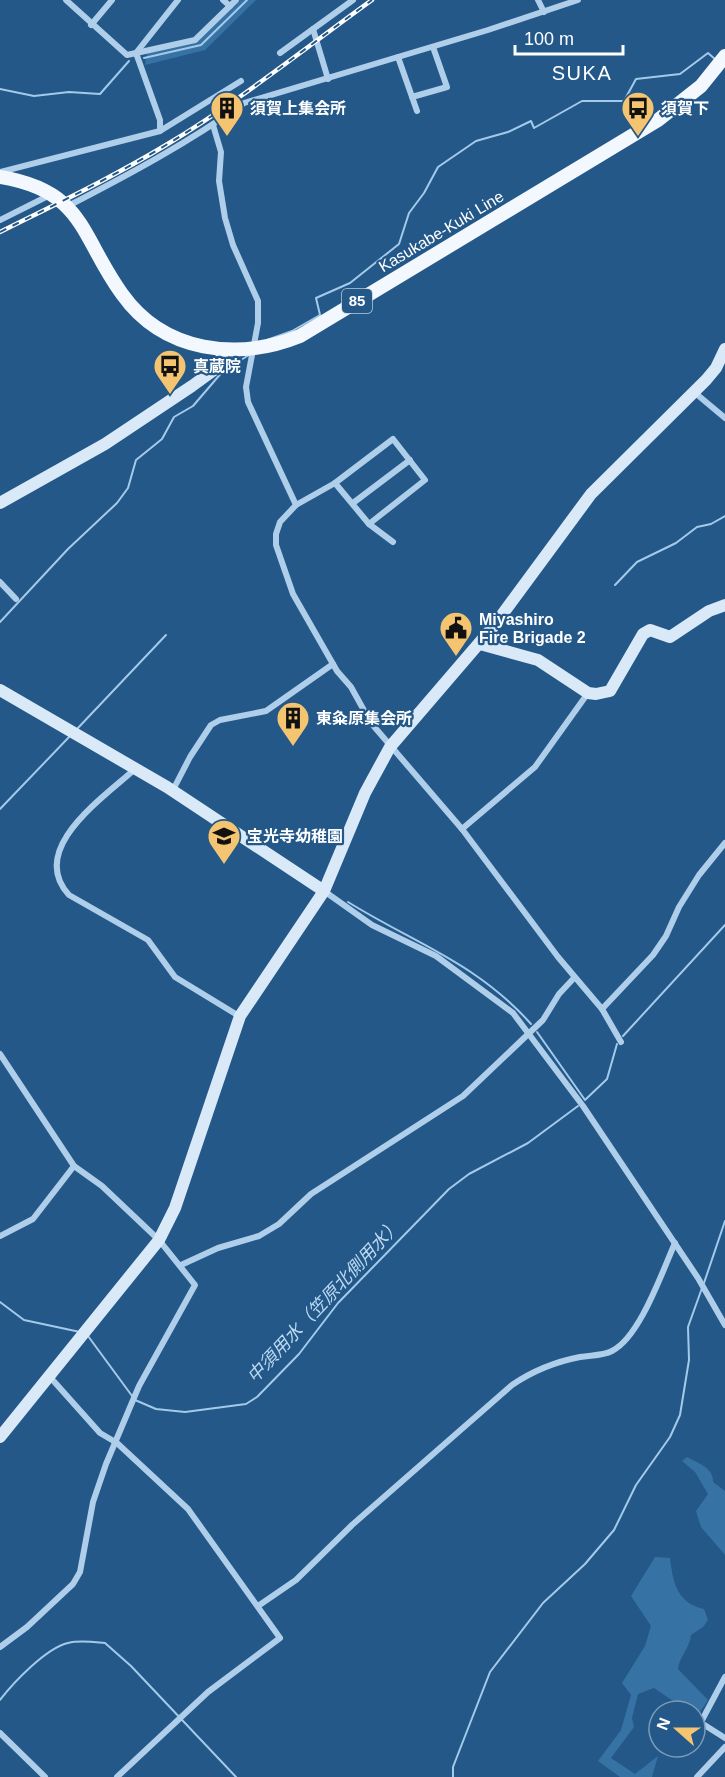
<svg xmlns="http://www.w3.org/2000/svg" width="725" height="1777" viewBox="0 0 725 1777" font-family="Arial,'Noto Sans JP',sans-serif">
<rect width="100%" height="100%" fill="#235889"/>
<!-- green -->
<g fill="#3772a5">
<polygon points="240,0 256,0 205,50 145,65 147,53 196,42"/>
<path d="M687 1457C698 1463 714 1468 713 1482L725 1491V1555L701 1527 696 1511 708 1494 695 1472 682 1461Z"/>
<path d="M655 1557 670 1558C673 1583 677 1603 704 1609L708 1620 703 1627 691 1635C690 1648 679 1657 678 1669L708 1700 700 1712 673 1701 654 1688 638 1694 632 1718 634 1727 611 1758 635 1774 658 1756 652 1777H620L598 1761 621 1730 631 1695 622 1683 645 1646 651 1626 631 1596Z"/>
</g>
<g fill="none" stroke-linecap="round" stroke-linejoin="round">
<!-- stream -->
<g stroke="#a3caeb" stroke-width="2">
<polyline points="144,58 201,45 247,0"/>
<polyline points="0,89 34,96 69,92 100,94 129,61"/>
<polyline points="267,340 292,331 320,315 316,298 350,283 399,244 409,213 424,193 438,167 476,141 508,132 531,121 534,128 582,101 624,101 636,79 680,74 708,53 716,60"/>
<polyline points="615,585 637,562 676,543 697,527 711,524 725,516"/>
<polyline points="0,622 68,549 117,503 128,488 136,460 162,439 174,417 193,406 223,371 249,355"/>
<polyline points="77,729 166,635"/>
<polyline points="0,809 71,735"/>
<path d="M348 902C414 943 477 963 531 1024"/>
<polyline points="537,1032 585,1100 607,1079 617,1044"/>
<polyline points="623,1036 725,925"/>
<polyline points="704,1283 725,1221"/>
<polyline points="0,1302 24,1320 80,1332"/>
<polyline points="88,1336 135,1400 156,1409 185,1412 246,1404 257,1397 299,1354 338,1303 449,1189 469,1174 528,1143 578,1106"/>
<path d="M0 1700C13 1683 46 1648 68 1643 80 1640 93 1642 105 1643L131 1666 236 1777"/>
<polyline points="453,1777 453,1767 490,1672 543,1603 585,1564 614,1530 636,1485 670,1437 680,1415 689,1360 688,1327 702,1288"/>
</g>
<!-- street -->
<g stroke="#afceea" stroke-width="6">
<polyline points="66,0 127,55 195,40 236,0"/>
<polyline points="223,0 230,6"/>
<polyline points="538,0 544,12"/>
<polyline points="91,25 112,0"/>
<polyline points="313,29 328,79"/>
<polyline points="280,53 353,0"/>
<polyline points="398,57 417,111"/>
<polyline points="412,97 447,87 433,47"/>
<polyline points="213,125 221,152 219,181 225,218 233,245 258,301 258,323 246,387 248,402 296,505 280,522 276,534 276,545 293,594 337,671 351,687 371,723 462,829 558,957 602,1009 621,1042"/>
<polyline points="160,131 241,81"/>
<polyline points="0,172 160,131 160,120 136,53 178,0"/>
<path d="M68 206C128 175 188 143 244 103L488 30 578 0"/>
<polyline points="0,220 50,195"/>
<polyline points="694,392 725,418"/>
<polyline points="335,483 393,439 425,480 369,524"/>
<polyline points="353,503 410,460"/>
<polyline points="296,505 335,483 369,524 393,542"/>
<polyline points="0,582 16,599"/>
<path d="M135 769C103 798 27 849 69 895L148 940 175 977 239 1016"/>
<polyline points="173,790 190,757 211,725 220,720 266,711 333,664"/>
<polyline points="462,829 535,767 588,693"/>
<polyline points="324,891 372,925 436,956 513,1013 583,1106 698,1278 725,1325"/>
<polyline points="602,1009 653,955 666,936 679,907 699,875 725,843"/>
<polyline points="0,1054 74,1166 102,1186 159,1240 195,1285 139,1386 106,1464 93,1502 80,1572 73,1584 27,1627 0,1647"/>
<polyline points="0,1236 33,1219 74,1166"/>
<polyline points="181,1265 218,1248 259,1236 279,1224 311,1194 463,1096 543,1020 559,994 574,978"/>
<polyline points="50,1377 100,1433 117,1443 188,1509 280,1638 208,1692 117,1777"/>
<path d="M258 1606 296 1580 352 1525 512 1385C534 1370 554 1362 580 1357 591 1355 602 1356 612 1351 640 1337 662 1272 675 1243"/>
<polyline points="695,1719 725,1738"/>
<polyline points="701,1722 725,1677"/>
<polyline points="0,1733 45,1777"/>
<polyline points="658,1746 659,1745"/>
<polyline points="697,1777 725,1747"/>
</g>
<!-- secondary -->
<g stroke="#dae9f8" stroke-width="12">
<polyline points="0,503 105,444 192,386 214,370 220,362 223,351"/>
<polyline points="480,644 538,660 588,693 596,694 610,691 643,634 650,630 670,637 709,611 725,605"/>
<polyline points="0,690 167,787 324,891"/>
<polyline points="0,1437 159,1240 175,1208 240,1016 324,891 365,793 390,747 493,627 591,494 706,380 716,368 725,349"/>
</g>
<!-- primary -->
<path stroke="#f2f8fe" stroke-width="14" d="M0 177C85 191 80 236 122 294 164 353 238 361 300 336L658 120 701 86 725 56"/>
<defs>
<path id="rail" d="M0 232C56 204 113 177 166 145 238 102 304 49 372 0"/>
</defs>
<!-- rail casing -->
<use href="#rail" stroke="#fff" stroke-width="4.5"/>
<!-- rail -->
<use href="#rail" stroke="#235889" stroke-width="2" stroke-dasharray="7" stroke-linecap="butt"/>
</g>
<!-- icons -->
<defs>
<symbol id="building-pin" viewBox="-11 -11 22 30"><path d="M0 17L-7.5 6A9.5 9.5 0 1 1 7.5 6Z" fill="#f5c471" stroke="#235889"/><path d="M-4-6H4V6H1V3H-1V6H-4ZM-2.5-4.3h1.7v1.8h-1.7ZM.8-4.3h1.7v1.8H.8ZM-2.5-1h1.7V.8h-1.7ZM.8-1h1.7V.8H.8Z" fill="#111"/></symbol>
<symbol id="bus-pin" viewBox="-11 -11 22 30"><path d="M0 17L-7.5 6A9.5 9.5 0 1 1 7.5 6Z" fill="#f5c471" stroke="#235889"/><path d="M-5-6H5V4H4V6H2V4H-2V6H-4V4H-5ZM-3.5-4V0h7V-4ZM-3.5 1.2v1.5H-2V1.2ZM2 1.2v1.5H3.5V1.2Z" fill="#111"/></symbol>
<symbol id="civic-pin" viewBox="-11 -11 22 30"><path d="M0 17L-7.5 6A9.5 9.5 0 1 1 7.5 6Z" fill="#f5c471" stroke="#235889"/><path d="M-.6-6.5H3V-4.5H.6V-3L4-1V1h2V6H-6V1h2V-1L-.6-3ZM-1.2 2.5V6h2.4V2.5Z" fill="#111"/></symbol>
<symbol id="school-pin" viewBox="-11 -11 22 30"><path d="M0 17L-7.5 6A9.5 9.5 0 1 1 7.5 6Z" fill="#f5c471" stroke="#235889"/><path d="M0-5L7-2L0 1L-7-2ZM-4 1L0 2.5L4 1V4Q0 6-4 4Z" fill="#111"/></symbol>
</defs>
<g fill-rule="evenodd">
<use href="#building-pin" x="208" y="89" width="38" height="52"/>
<use href="#bus-pin" x="619" y="89" width="38" height="52"/>
<use href="#bus-pin" x="151" y="347" width="38" height="52"/>
<use href="#civic-pin" x="437" y="609" width="38" height="52"/>
<use href="#building-pin" x="274" y="699" width="38" height="52"/>
<use href="#school-pin" x="205" y="817" width="38" height="52"/>
</g>
<g text-anchor="middle" stroke-width="4.5" stroke-linejoin="round" paint-order="stroke">
<!-- shield labels -->
<rect fill="#235889" stroke="#bdcddc" stroke-width="1.5" x="342" y="289" width="30" height="24" rx="4.5"/>
<g font-size="15" font-weight="bold" fill="#fff">
<text x="357" y="306">85</text>
</g>
<!-- poi labels -->
<g font-size="16" font-weight="bold" fill="#fff" stroke="#235889" text-anchor="start">
<text x="250" y="114">須賀上集会所</text>
<text x="661" y="114">須賀下</text>
<text x="193" y="372">真蔵院</text>
<text x="479" y="625">Miyashiro<tspan x="479" dy="18">Fire Brigade 2</tspan></text>
<text x="316" y="724">東粂原集会所</text>
<text x="247" y="842">宝光寺幼稚園</text>
</g>
<!-- street labels -->
<g font-size="16" fill="#fff" stroke="#235889">
<text transform="translate(441 231) rotate(-31)" y="6">Kasukabe-Kuki Line</text>
</g>
<!-- water labels -->
<g font-size="18" font-style="italic" fill="#bad8f1" stroke="#235889">
<text transform="translate(324 1301) rotate(-47)" y="6">中須用水（笠原北側用水）</text>
</g>
<!-- quarter labels -->
<g font-size="20" letter-spacing="1.5" fill="#fff" stroke="#235889">
<text x="582" y="80">SUKA</text>
</g>
</g>
<!-- north arrow -->
<g transform="translate(677 1729) rotate(291)"><circle r="28" fill="#235889" stroke="#7b9bb8" stroke-width="1.5"/>
<path d="M0-4.5L10 22L0 15L-10 22Z" fill="#f5c471"/>
<text y="-9" font-size="16" font-weight="bold" text-anchor="middle" fill="#ffffff">N</text>
</g>
<!-- scale -->
<path d="M515 45v9h108v-9" fill="none" stroke="#ffffff" stroke-width="3"/>
<text x="524" y="45" font-size="18" fill="#ffffff" stroke="#235889" stroke-width="4.5" paint-order="stroke">100 m</text>
</svg>
